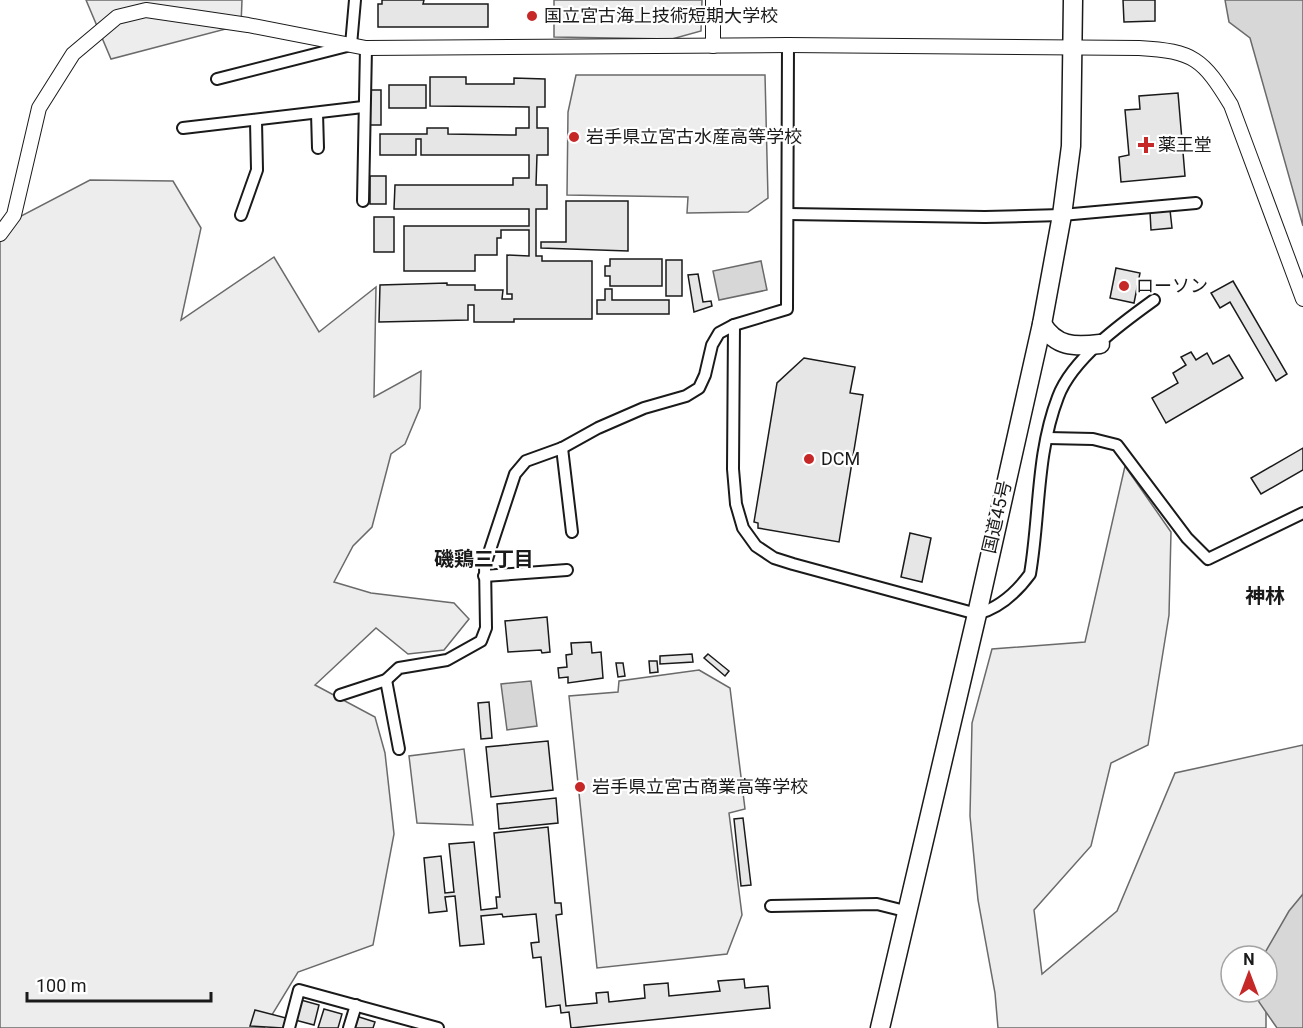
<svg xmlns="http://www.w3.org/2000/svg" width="1303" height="1028" viewBox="0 0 1303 1028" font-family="Roboto,'Noto Sans JP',sans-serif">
<rect width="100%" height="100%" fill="#fff"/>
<!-- built -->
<g fill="#ededed" stroke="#6a6a6a" stroke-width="1.5">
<polygon points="86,0 242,0 241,25 111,59"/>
<polygon points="554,0 702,0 701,31 672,39 554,37"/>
<polygon points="576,75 765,75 768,198 748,212 687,213 688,197 567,195 568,112"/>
<polygon points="90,180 173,181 201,228 181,320 274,257 319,332 376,287 374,397 421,371 420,408 405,444 391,454 372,527 353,546 334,582 371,593 454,603 469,619 444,650 408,654 376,628 315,685 375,717 385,753 394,834 373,945 298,972 264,1028 0,1028 0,227"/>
<polygon points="1125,466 1171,532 1169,615 1148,745 1111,763 1091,846 1034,910 1042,974 1117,911 1175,773 1303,745 1303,896 1267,956 1231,956 1231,992 1266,992 1266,1028 998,1028 995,993 978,900 970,816 972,723 992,649 1085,642"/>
<polygon points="699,670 730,688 745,809 729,813 742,915 727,954 597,968 569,696 618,692 619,681"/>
<polygon points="464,749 473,825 417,823 409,756"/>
</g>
<!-- water -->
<g fill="#d7d7d7" stroke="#6a6a6a" stroke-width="1.5">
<polygon points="1225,0 1303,0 1303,226 1250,38 1229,22"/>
<polygon points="761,261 767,290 719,300 713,271"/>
<polygon points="531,681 537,726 507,730 501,684"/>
<polygon points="1303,894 1303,1028 1277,1028 1259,1002 1256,992 1267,992 1267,956 1263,956 1289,911"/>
</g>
<!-- building -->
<g fill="#e6e6e6" stroke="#1a1a1a" stroke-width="1.5">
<polygon points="382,0 424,0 423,4 488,4 488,27 378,27 378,4 382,4"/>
<polygon points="1123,0 1155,0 1155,21 1124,22"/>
<polygon points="430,77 466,77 466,84 514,84 514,78 545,79 545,107 537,107 537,128 548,128 548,155 537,155 536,185 547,185 547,209 536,209 536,256 542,256 542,261 592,261 592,319 514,319 514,322 474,322 474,305 468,305 468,320 379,322 380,285 447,283 447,285 475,285 475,290 503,290 502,299 512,299 512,294 507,294 507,255 529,256 529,230 501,230 501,238 497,238 497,255 475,255 475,271 404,271 404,226 529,226 529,209 394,209 395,185 513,185 513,178 529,178 529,155 421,155 421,139 416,139 416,155 380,155 380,134 427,134 427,128 448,128 448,134 516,135 516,128 529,128 529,107 430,106"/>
<rect x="389" y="85" width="37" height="23"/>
<rect x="369" y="90" width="12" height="35"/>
<polygon points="1178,93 1185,176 1121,182 1119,157 1129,155 1125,110 1140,109 1139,96"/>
<rect x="370" y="176" width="16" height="28"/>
<polygon points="566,201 628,201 628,251 541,248 541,242 566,242"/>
<polygon points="1170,210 1172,228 1151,230 1150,212"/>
<rect x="374" y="217" width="20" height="35"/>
<polygon points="610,259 662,259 662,286 610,286 610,276 605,276 605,266 610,266"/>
<rect x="666" y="260" width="16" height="36"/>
<polygon points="1116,268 1140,273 1134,303 1110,298"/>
<polygon points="698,274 703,302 711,301 712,306 694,312 688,275"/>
<polygon points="1233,281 1287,374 1276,381 1230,302 1220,308 1211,293"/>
<polygon points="605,289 612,289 612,300 669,300 669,314 597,314 597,300 605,300"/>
<polygon points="1191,352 1196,360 1207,353 1213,364 1229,355 1243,378 1166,423 1152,398 1178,383 1173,373 1186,365 1181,357"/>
<polygon points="804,358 855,367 850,393 863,395 839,542 758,528 758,523 754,522 777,383"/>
<polygon points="1303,448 1303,470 1261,494 1251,478"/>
<polygon points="910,533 931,538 922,582 901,577"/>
<polygon points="547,617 550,652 542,653 541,650 508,652 505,621"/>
<polygon points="591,642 592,653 601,652 603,678 568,683 568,677 559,678 558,668 567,667 566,655 572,654 571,643"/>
<polygon points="692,654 693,662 660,664 660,656"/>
<polygon points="708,654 729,671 725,676 704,658"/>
<polygon points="649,661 657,661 658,672 650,673"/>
<polygon points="616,663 623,663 625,676 618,677"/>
<polygon points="489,702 492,738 481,739 478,703"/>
<polygon points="548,741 553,790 491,797 486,747"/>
<polygon points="556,798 558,823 499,829 497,804"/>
<polygon points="743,818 751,885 741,886 734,819"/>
<polygon points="548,827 555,903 561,903 562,914 556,915 566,1006 597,1003 596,993 608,992 609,1002 645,998 644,985 668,983 669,996 720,991 718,981 744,979 745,988 768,986 770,1008 571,1028 569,1012 561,1013 560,1005 546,1007 541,957 533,958 531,943 539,942 536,914 503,917 502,914 481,916 484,944 460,946 455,896 445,897 447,911 429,913 424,858 441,856 445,893 454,892 449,844 474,842 481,910 497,908 496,897 500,897 494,833"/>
<polygon points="301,1000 319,1005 314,1025 295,1020"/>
<polygon points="324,1009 342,1014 338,1028 318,1028"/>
<polygon points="255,1010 286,1018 283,1028 250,1026"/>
<polygon points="356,1016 375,1022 373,1028 353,1028"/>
</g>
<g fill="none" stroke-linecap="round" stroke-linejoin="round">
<defs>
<g id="minor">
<path d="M788 45 787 309 734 325 733 469 736 504 743 528 756 546 774 558 793 564 977 614C1000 608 1016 593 1030 574 1040 516 1036 454 1058 397 1072 359 1122 323 1154 300"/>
<polyline points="217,79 351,45 355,0"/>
<polyline points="317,113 318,148"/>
<polyline points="183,128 363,107"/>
<polyline points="363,201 366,48"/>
<polyline points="788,214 985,217 1062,215 1196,203"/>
<polyline points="241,215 257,170 256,121"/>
<polyline points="1048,438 1093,439 1117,445 1187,538 1208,559 1303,513"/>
<polyline points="562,448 572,532"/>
<polyline points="484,576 567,570"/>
<polyline points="386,680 399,749"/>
<polyline points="340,695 386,680 399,668 447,660 481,641 486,628 485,565 515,474 526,461 562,448 598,428 644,408 686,396 699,388 705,375 712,345 719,333 734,325"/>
<polyline points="771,906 877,904 905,911"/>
<polyline points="289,1028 299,990 438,1028"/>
<polyline points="349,1028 356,1005"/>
</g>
<g id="tertiary">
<polyline points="713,46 713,0"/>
<path d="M0 234 14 215 39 108 73 54 117 17 146 10 248 25 366 48 788 45 1139 48C1194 51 1203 59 1231 105L1303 299"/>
</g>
<g id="trunk">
<path d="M1042 324C1056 347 1074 347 1100 344"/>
<polyline points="880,1028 977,614 1042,324 1062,215 1071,146 1073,0"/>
</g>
</defs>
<!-- minor casing -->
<use href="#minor" stroke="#1a1a1a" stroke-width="14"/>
<!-- tertiary casing -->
<use href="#tertiary" stroke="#1a1a1a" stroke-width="16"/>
<!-- trunk casing -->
<use href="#trunk" stroke="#1a1a1a" stroke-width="21"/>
<!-- minor -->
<use href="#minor" stroke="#fff" stroke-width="10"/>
<!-- tertiary -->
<use href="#tertiary" stroke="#fff" stroke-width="14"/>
<!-- trunk -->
<use href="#trunk" stroke="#fff" stroke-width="18"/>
</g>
<!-- markers -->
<g fill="#c62828" stroke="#fff" stroke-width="2">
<circle cx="532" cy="16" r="6"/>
<circle cx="574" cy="137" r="6"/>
<path d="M1143 136h6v6h6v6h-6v6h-6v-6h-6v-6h6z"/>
<circle cx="1124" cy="286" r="6"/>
<circle cx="809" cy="459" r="6"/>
<circle cx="580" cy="787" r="6"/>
</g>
<g text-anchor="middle" stroke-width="4.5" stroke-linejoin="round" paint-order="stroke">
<!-- poi labels -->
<g font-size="18" fill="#1a1a1a" stroke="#fff" text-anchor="start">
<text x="544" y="22">国立宮古海上技術短期大学校</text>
<text x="586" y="143">岩手県立宮古水産高等学校</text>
<text x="1158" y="151">薬王堂</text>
<text x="1136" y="292">ローソン</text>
<text x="821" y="465">DCM</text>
<text x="592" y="793">岩手県立宮古商業高等学校</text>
</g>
<!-- street labels -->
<g font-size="18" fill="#1a1a1a" stroke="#fff">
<text transform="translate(997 517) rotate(-77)" y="6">国道45号</text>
</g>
<!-- neighbourhood labels -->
<g font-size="20" font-weight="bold" fill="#1a1a1a" stroke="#fff">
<text x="484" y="566">磯鶏三丁目</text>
<text x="1265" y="603">神林</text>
</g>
</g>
<!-- north arrow -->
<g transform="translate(1249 974)"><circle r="28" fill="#ffffff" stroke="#a3a3a3" stroke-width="1.5"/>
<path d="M0-4.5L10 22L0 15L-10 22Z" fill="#c62828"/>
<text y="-9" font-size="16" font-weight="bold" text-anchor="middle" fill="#1a1a1a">N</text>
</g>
<!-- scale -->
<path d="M27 992v9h184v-9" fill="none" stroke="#1a1a1a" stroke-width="3"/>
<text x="36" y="992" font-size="18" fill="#1a1a1a" stroke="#ffffff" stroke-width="4.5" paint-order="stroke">100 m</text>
</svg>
